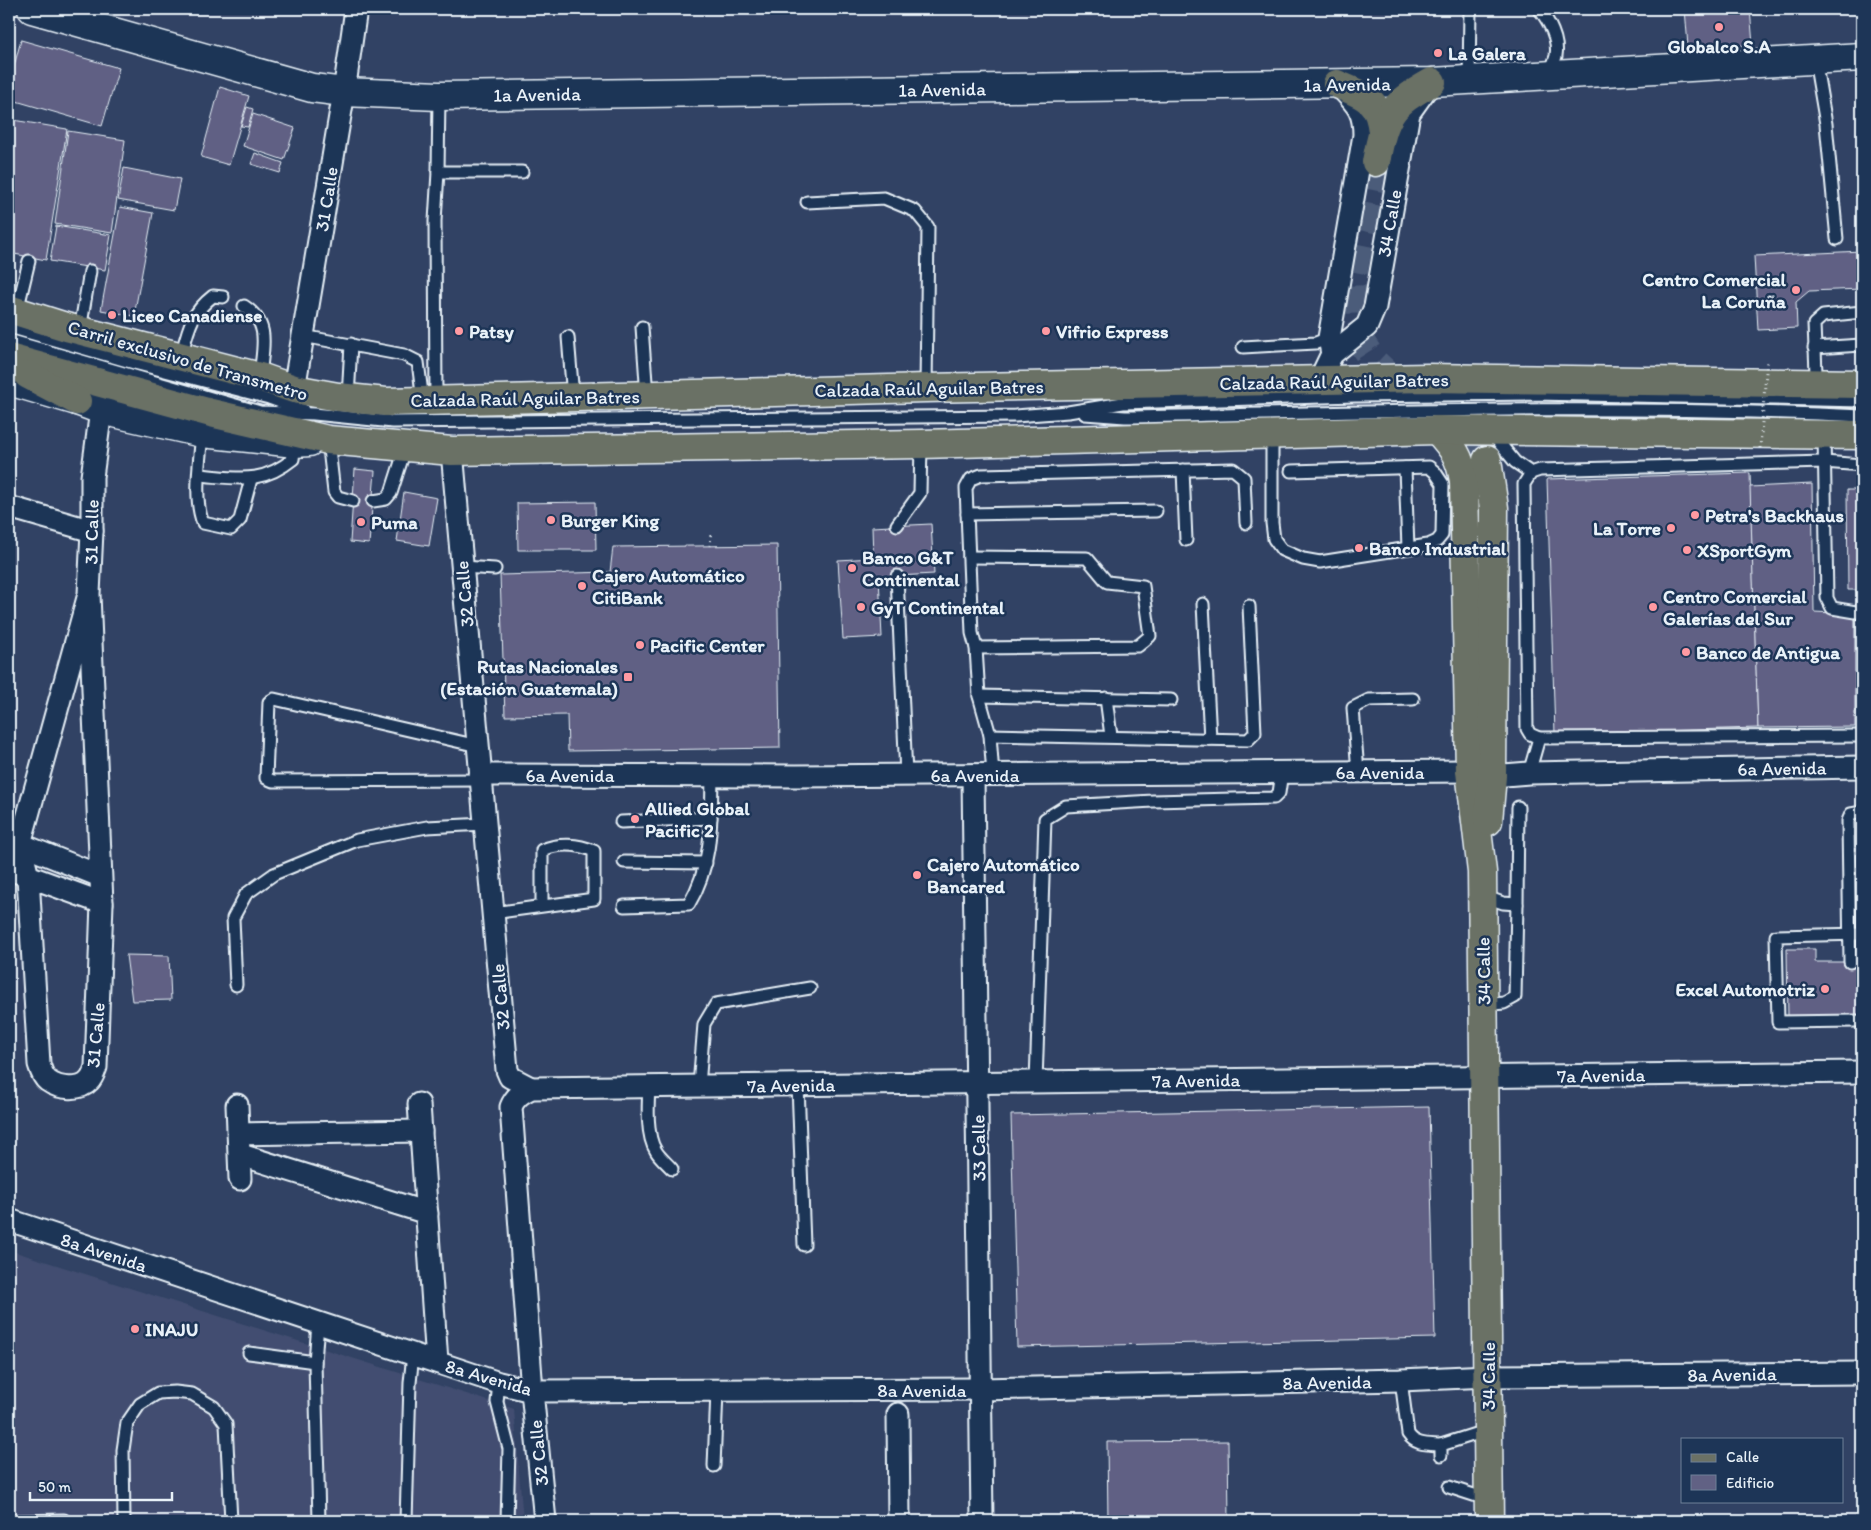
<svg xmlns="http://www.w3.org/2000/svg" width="1871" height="1530" viewBox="0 0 1871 1530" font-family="Itim,sans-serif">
<rect width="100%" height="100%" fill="#314264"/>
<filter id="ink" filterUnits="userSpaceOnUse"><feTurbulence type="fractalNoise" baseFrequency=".02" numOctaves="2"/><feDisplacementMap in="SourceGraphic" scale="10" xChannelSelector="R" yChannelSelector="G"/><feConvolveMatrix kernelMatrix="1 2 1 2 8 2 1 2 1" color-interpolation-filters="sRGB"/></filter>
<g filter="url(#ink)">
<!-- built -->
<polygon fill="#424e71" points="9,1250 514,1409 523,1521 9,1521"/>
<!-- building -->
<g fill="#616184" stroke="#e8f1f8">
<polygon points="1685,9 1750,9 1753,45 1688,46"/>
<polygon points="21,40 119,68 102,126 9,99 9,85"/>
<polygon points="220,87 249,96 229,165 201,157"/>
<polygon points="247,107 253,109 248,127 241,126"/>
<polygon points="253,114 295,128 284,160 243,146"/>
<polygon points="13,120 67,129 46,260 9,253 9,146"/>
<polygon points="68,131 125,140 112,233 55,224"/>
<polygon points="255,153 283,163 280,173 251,164"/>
<polygon points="124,168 180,179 174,210 118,200"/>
<polygon points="120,207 153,213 134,316 101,310"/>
<polygon points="56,226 111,235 105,270 50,261"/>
<polygon points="1862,251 1862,289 1809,291 1796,302 1797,328 1758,330 1754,256"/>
<polygon points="355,469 375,471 369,544 350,542"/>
<polygon points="1750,473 1758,728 1555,734 1547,479"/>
<polygon points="1812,484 1814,612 1855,614 1855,727 1758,728 1750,487"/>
<polygon points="1847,490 1862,490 1862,590 1848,590"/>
<polygon points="404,492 437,498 429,546 397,541"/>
<polygon points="595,502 596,550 518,550 517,503"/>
<polygon points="931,524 934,574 879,577 882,637 843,639 838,560 873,558 872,527"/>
<polygon points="777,545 780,748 568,751 567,715 505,716 500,575 610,572 613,547"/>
<polygon points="1787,949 1815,949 1815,962 1862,962 1862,1016 1788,1017"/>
<polygon points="126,955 169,956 171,1000 132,1001"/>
<polygon points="1429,1107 1435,1338 1017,1347 1011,1115"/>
<polygon points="1228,1441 1229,1521 1108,1521 1107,1442"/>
</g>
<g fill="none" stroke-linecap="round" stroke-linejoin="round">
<!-- primary-tunnel -->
<polyline stroke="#4c5c7a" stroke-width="28" stroke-dasharray="28 14" stroke-linecap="butt" points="1376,162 1352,280 1353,315 1361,342 1374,362 1388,375 1428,391 1453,404 1471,421 1487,460"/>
<defs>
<g id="lane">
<path d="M1539 9C1549 21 1559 40 1556 56 1554 63 1551 69 1549 75"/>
<polyline points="1815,60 1826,124 1837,239"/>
<polyline points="1469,79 1470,9"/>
<polyline points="438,172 522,172"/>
<polyline points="807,202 884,198 915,211 928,227 926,388"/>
<path d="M244 306C272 324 262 349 260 377"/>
<polyline points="17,311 29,261"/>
<polyline points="9,327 134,363 269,398 303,410"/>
<polyline points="642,327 647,396"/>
<polyline points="80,330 90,271"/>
<polyline points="303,336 404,355 418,362 423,401"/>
<polyline points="568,337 573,397"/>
<polyline points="9,340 260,412 314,414 393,422 1015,416 1068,412 1123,403 1355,396 1535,394 1862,401"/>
<polyline points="1243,347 1316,343 1329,338"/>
<polyline points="1814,348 1862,345"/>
<path d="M181 357C188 330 190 314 213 296L223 297"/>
<polyline points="1815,383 1816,373 1814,324 1823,316 1862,312"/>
<polyline points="348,398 351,344"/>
<polyline points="436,400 435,221 438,172 439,96"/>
<path d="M1085 414 1125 417C1371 412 1617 404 1862 416"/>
<path d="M202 433C200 460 193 498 203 523L231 529 240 520 251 479"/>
<polyline points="1272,434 1272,523 1274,539 1282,550 1303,559 1320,562 1428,545 1437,541 1442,535 1443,484 1435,472 1429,467 1291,471"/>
<polyline points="1492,434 1515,462 1531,473"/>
<polyline points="1824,435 1827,598 1832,608 1862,613"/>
<polyline points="328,440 334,492 338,497 353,501"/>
<polyline points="1862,465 1824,462 1540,470 1531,473 1524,484 1527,729 1530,734 1539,738 1862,736"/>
<polyline points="1405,468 1408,548"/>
<polyline points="1183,470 1186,540"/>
<path d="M199 475C238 478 261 485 293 459L295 443"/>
<polyline points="373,501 386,499 391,493 406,446"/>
<polyline points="967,514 1156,511"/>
<polyline points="897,525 920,493 921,444"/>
<polyline points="969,557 1087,558 1107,582 1143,586 1150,636 1138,646 976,648"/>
<polyline points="462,567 495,569"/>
<polyline points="897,576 906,775"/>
<polyline points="1203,604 1210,739"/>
<polyline points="979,696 1171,700"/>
<polyline points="1106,698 1111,736"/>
<polyline points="990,735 1248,740 1255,733 1249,606"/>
<polyline points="478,746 274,699 269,702 266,778 273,781 481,780"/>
<polyline points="1358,772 1353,708 1369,700 1413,699"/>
<polyline points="1529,773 1539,738"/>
<polyline points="993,775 990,735 979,696 976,648 972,633 966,488 971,479 981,475 1233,469 1244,478 1246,523"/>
<polyline points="621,822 711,818"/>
<polyline points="624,862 706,863"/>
<polyline points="1483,896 1503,903 1517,904 1515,997 1504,1003 1484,1005"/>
<polyline points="1517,904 1518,807"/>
<path d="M624 906 689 904C713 864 711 821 712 776"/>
<path d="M493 913 594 899V851C578 844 559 843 542 850V906"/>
<polyline points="1850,962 1848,821 1851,814 1862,812"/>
<polyline points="236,985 233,918 246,894 274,874 357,840 427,827 485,824"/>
<polyline points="1857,1021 1778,1022 1776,936 1862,934"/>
<polyline points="1036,1082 1045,819 1066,806 1153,801 1274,798 1279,793 1282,772"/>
<polyline points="798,1085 804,1245"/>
<polyline points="699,1086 704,1024 716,1004 810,988"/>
<path d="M649 1087C648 1104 646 1136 656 1151 660 1158 667 1163 672 1169"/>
<polyline points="318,1323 315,1362 319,1521"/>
<polyline points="249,1353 315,1362"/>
<path d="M1401 1380 1408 1434C1416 1446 1429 1444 1441 1445"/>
<polyline points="499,1383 497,1402 509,1449 507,1521"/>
<polyline points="1441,1455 1441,1445 1488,1430"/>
<polyline points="714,1466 717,1391"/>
<polyline points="1449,1487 1489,1500"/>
<polyline points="9,1520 13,1521 64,1520"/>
<polyline points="124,1521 123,1450 127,1423 140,1404 158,1393 175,1392 192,1394 214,1407 226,1424 231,1521"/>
<polyline points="406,1521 410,1383 413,1354"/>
</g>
<g id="street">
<path d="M1332 354 1329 338 1364 135C1364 112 1358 106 1343 90"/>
<polyline points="1319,381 1332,354 1367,326 1375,307 1409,113 1424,92"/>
<polyline points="294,389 344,92 356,9"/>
<polyline points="452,451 507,1070 510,1077 531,1088"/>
<polyline points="9,507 92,531"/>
<path d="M89 594 20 844 28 877 39 1064C41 1071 43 1077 48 1081 59 1089 80 1091 89 1081 93 1077 94 1072 96 1067L102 903 89 594 92 531V477L101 410"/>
<polyline points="480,775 796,776 1470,771"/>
<polyline points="973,775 982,1521"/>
<polyline points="1492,776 1529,773 1862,767"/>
<polyline points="10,840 100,876"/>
<polyline points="9,869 102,903"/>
<polyline points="419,1104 437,1362"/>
<polyline points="237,1105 240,1179"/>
<polyline points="239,1134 421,1131"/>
<polyline points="241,1155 427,1213"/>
<polyline points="9,1220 499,1383 532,1391 981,1389 1401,1380 1488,1376 1862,1373"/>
<polyline points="898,1414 899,1521"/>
<path d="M545 1521 532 1391 511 1107C515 1097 521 1093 531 1088L1862 1072"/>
</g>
<g id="secondary">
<polyline points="32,9 312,88 344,92 439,96 1432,82 1862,57"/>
<polyline points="9,381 77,401 101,410 202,433 295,443 309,442"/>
</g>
<g id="primary">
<path d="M1337 84C1365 96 1379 99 1382 132"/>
<path d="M1376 162C1385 114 1390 106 1432 82"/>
<path d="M1437 430C1453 448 1460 456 1464 481L1470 771 1482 872 1489 1521"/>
<polyline points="1487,460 1494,508 1492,776 1488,821"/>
</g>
<g id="highway">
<polyline points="9,309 66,327 260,377 294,389 338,397 386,402 926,388 1427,378 1862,384"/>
<polyline points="9,358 211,413 328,440 452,451 921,444 1437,430 1862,435"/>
<polyline points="28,375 77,401"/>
</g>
</defs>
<!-- lane casing -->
<use href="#lane" stroke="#e8f1f8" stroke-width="15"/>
<!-- street casing -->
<use href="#street" stroke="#e8f1f8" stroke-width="25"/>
<!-- secondary casing -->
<use href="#secondary" stroke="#e8f1f8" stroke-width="31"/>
<!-- primary casing -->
<use href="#primary" stroke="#e8f1f8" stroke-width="31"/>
<!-- highway casing -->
<use href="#highway" stroke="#e8f1f8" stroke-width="31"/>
<!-- path -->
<polyline stroke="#e8f1f8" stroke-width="3" stroke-dasharray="1 4" stroke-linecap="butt" points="710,546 711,535"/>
<!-- lane -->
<use href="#lane" stroke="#1d3557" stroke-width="11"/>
<!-- street -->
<use href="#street" stroke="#1d3557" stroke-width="21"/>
<!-- secondary -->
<use href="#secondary" stroke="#1d3557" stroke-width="28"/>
<!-- primary -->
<use href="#primary" stroke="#6b7165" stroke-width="28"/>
<!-- highway -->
<use href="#highway" stroke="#6b7165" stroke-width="28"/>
<!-- path-bridge -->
<polyline stroke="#e8f1f8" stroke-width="3" stroke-dasharray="1 4" stroke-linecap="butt" points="1760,448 1767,360"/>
</g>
</g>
<!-- markers -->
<g fill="#ff9aa2" stroke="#1d3557" stroke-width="2">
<circle cx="1719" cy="27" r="5"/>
<circle cx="1438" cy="53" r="5"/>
<circle cx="1796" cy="290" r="5"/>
<circle cx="112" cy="315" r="5"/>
<circle cx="459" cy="331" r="5"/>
<circle cx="1046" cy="331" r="5"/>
<circle cx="1695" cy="515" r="5"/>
<circle cx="551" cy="520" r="5"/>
<circle cx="361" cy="522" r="5"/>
<circle cx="1671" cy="528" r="5"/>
<circle cx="1359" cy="548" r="5"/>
<circle cx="1687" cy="550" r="5"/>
<circle cx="852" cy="568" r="5"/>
<circle cx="582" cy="586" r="5"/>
<circle cx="861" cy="607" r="5"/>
<circle cx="1653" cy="607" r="5"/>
<circle cx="640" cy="645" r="5"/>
<circle cx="1686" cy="652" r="5"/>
<rect x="623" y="672" width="10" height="10" rx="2.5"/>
<circle cx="635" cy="819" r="5"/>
<circle cx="917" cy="875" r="5"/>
<circle cx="1825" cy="989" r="5"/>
<circle cx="135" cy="1329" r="5"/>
</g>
<g text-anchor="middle" stroke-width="5" stroke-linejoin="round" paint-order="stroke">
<!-- poi labels -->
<g font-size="19" font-weight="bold" fill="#e8f1f8" stroke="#1d3557" text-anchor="start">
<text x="1719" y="53" text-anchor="middle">Globalco S.A</text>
<text x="1448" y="60">La Galera</text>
<text x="1786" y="286" text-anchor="end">Centro Comercial<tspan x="1786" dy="22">La Coruña</tspan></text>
<text x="122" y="322">Liceo Canadiense</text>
<text x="469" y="338">Patsy</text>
<text x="1056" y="338">Vifrio Express</text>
<text x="1705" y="522">Petra's Backhaus</text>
<text x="561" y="527">Burger King</text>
<text x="371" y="529">Puma</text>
<text x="1661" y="535" text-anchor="end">La Torre</text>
<text x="1369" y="555">Banco Industrial</text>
<text x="1697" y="557">XSportGym</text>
<text x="862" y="564">Banco G&amp;T<tspan x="862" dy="22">Continental</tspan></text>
<text x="592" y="582">Cajero Automático<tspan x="592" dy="22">CitiBank</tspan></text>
<text x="1663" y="603">Centro Comercial<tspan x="1663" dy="22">Galerías del Sur</tspan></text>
<text x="871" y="614">GyT Continental</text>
<text x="650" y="652">Pacific Center</text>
<text x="1696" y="659">Banco de Antigua</text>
<text x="618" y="673" text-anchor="end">Rutas Nacionales<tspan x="618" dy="22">(Estación Guatemala)</tspan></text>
<text x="645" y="815">Allied Global<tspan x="645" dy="22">Pacific 2</tspan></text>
<text x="927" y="871">Cajero Automático<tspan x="927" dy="22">Bancared</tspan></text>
<text x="1815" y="996" text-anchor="end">Excel Automotriz</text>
<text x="145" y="1336">INAJU</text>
</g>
<!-- street labels -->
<g font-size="19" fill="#e8f1f8" stroke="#1d3557">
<text transform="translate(1347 84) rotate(-1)" y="7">1a Avenida</text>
<text transform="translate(942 89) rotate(-1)" y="7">1a Avenida</text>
<text transform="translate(537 94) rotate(-1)" y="7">1a Avenida</text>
<text transform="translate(326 199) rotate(-81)" y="7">31 Calle</text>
<text transform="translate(1389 223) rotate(-80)" y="7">34 Calle</text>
<text transform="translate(188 360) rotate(16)" y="7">Carril exclusivo de Transmetro</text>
<text transform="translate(1334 381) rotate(-1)" y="7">Calzada Raúl Aguilar Batres</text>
<text transform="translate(929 388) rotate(-1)" y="7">Calzada Raúl Aguilar Batres</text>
<text transform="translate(525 398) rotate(-1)" y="7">Calzada Raúl Aguilar Batres</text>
<text transform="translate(91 532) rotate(-89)" y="7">31 Calle</text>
<text transform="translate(464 594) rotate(-95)" y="7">32 Calle</text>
<text transform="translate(1782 768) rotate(-1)" y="7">6a Avenida</text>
<text x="1380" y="779">6a Avenida</text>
<text x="570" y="782">6a Avenida</text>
<text x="975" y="782">6a Avenida</text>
<text transform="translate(1483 971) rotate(-91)" y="7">34 Calle</text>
<text transform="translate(500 997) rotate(-95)" y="7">32 Calle</text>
<text transform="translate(95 1035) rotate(-85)" y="7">31 Calle</text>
<text transform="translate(1601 1075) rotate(-1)" y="7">7a Avenida</text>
<text transform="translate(1196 1080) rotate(-1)" y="7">7a Avenida</text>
<text transform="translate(791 1085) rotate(-1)" y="7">7a Avenida</text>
<text transform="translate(978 1148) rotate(-91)" y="7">33 Calle</text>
<text transform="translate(104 1252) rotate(18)" y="7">8a Avenida</text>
<text transform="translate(1732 1374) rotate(-1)" y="7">8a Avenida</text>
<text transform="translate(1488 1376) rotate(-90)" y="7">34 Calle</text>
<text transform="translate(489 1377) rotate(16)" y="7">8a Avenida</text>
<text transform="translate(1327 1382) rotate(-1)" y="7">8a Avenida</text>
<text x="922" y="1397">8a Avenida</text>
<text transform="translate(538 1453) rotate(-96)" y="7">32 Calle</text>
</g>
</g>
<!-- margin -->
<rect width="1871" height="1530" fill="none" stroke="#1d3557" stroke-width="30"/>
<rect x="15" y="15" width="1841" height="1500" fill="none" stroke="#e8f1f8" stroke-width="2" filter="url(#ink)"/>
<!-- legend -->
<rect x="1681" y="1438" width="162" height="65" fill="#1d3557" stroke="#6e8097"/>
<rect x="1691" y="1454" width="25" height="8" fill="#6b7165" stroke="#6e8097"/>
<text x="1726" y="1462" font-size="15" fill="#e8f1f8">Calle</text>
<rect x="1691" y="1475" width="25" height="15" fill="#616184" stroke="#6e8097"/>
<text x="1726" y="1488" font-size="15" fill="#e8f1f8">Edificio</text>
<!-- scale -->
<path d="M30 1492v8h142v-8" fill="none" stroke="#e8f1f8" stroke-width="2.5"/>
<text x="38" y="1492" font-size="15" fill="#e8f1f8" stroke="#1d3557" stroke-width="4" paint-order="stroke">50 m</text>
</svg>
